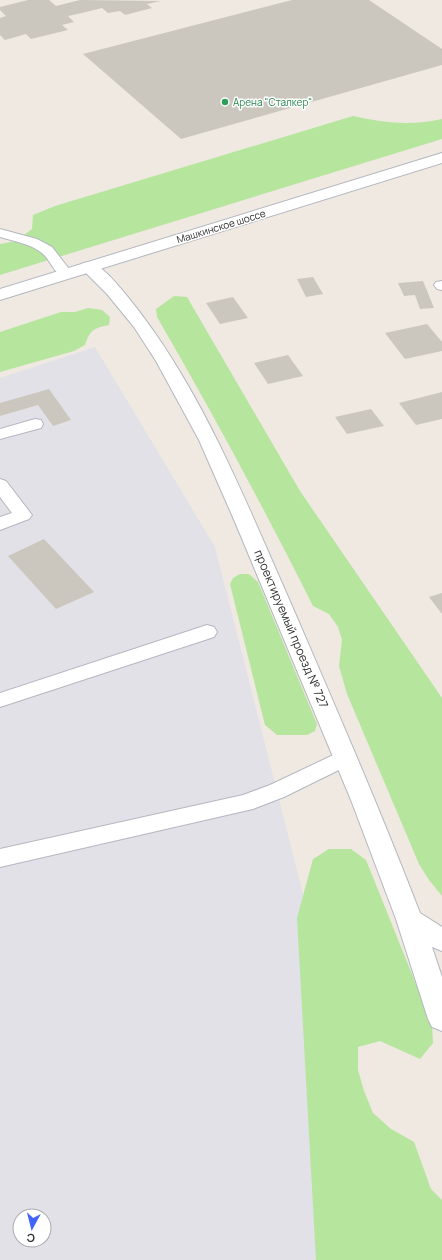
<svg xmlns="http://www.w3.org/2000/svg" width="442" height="1260" viewBox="0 0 442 1260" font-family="Manrope,sans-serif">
<rect width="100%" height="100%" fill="#efe9e1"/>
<!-- industrial -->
<path fill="#e3e1e8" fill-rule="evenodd" d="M95 347 215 547 396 1260H0V378ZM20 1216H44V1240H20Z"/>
<!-- green -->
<g fill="#b6e59e">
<path d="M353 116C383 123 412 126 442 119V139L0 275V244L16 241 32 229 33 215 55 206Z"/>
<path d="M174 296 187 297 300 491 442 698V896L429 880 419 864 347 694 339 666 342 640 338 627 329 614 313 606C264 508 212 412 157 317L156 309Z"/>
<path d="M88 308 102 310 110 317 109 325C94 328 90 330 85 345L74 351 0 372V332L61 312H75Z"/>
<polygon points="240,574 249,574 258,582 317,724 315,731 307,735 277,735 265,725 230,584 233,578"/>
<polygon points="329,849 351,849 366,860 432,1024 433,1043 420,1059 380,1041 358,1047 358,1070 364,1091 373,1113 391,1129 414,1142 431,1189 442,1200 442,1260 316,1260 297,918 313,859"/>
</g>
<!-- building -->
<g fill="#cbc7bf">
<polygon points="28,0 49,0 56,6 80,0 161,1 147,4 152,8 125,15 120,11 108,13 102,8 82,13 79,10 82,13 68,16 74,22 62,25 68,30 31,39 26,34 5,40 0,35 0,18 6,16 0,10 0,7"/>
<polygon points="292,0 369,0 442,49 442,65 181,139 83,54"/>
<polygon points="313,277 323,294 306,297 297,279"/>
<polygon points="423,281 434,308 420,309 415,295 404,296 398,283"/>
<polygon points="233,297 248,318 220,324 206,303"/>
<polygon points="427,324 442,342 442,351 405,359 385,333"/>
<polygon points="288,355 303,376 268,384 254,363"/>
<polygon points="49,389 71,420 53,426 38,405 0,416 0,403"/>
<polygon points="442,392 442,419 416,425 399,403"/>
<polygon points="371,409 384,426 347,434 335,417"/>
<polygon points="44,539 94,592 56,609 8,556"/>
<polygon points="442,593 442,614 429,597"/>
</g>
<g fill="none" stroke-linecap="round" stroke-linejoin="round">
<defs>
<g id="service">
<path d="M0 229 37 239 52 247 73 274 71 277C56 281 52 261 42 253 31 244 14 241 0 237Z"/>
<polygon points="442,281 442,290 437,289 434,285 436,282"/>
<polygon points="35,419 41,420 43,424 41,428 0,439 0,429"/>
<polygon points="0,479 6,481 32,515 29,519 0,530 0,517 12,513 0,497"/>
<polygon points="207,625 214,627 217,632 214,637 0,707 0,693"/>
<polygon points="346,749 353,751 356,757 353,763 284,797 253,809 0,867 0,849 243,795 270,785"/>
</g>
<path id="minor" d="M89 262C102 265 118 285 127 296 202 388 244 498 292 606 336 708 380 809 420 913L442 927V951L432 947 442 977V1031L432 1027 428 1019 396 919 351 800 235 522 199 440 156 361 134 327 107 294 80 267 83 263Z"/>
<polygon id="secondary" points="442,153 442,163 0,300 0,289"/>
</defs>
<!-- service casing -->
<use href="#service" stroke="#b4b7c1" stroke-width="2"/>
<!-- minor casing -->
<use href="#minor" stroke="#b4b7c1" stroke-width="2"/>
<!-- secondary casing -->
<use href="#secondary" stroke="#b4b7c1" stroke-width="2"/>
<!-- service -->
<use href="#service" fill="#fff" fill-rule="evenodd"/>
<!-- minor -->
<use href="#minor" fill="#fff" fill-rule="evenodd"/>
<!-- secondary -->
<use href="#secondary" fill="#fff" fill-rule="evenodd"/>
</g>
<!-- markers -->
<circle fill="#2e9e5b" stroke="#fff" stroke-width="1.5" cx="225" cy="102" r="4"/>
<g text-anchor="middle" stroke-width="3" stroke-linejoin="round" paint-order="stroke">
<!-- far-leisure labels -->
<g font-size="10" fill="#27864d" stroke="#fff" text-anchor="start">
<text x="233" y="106">Арена "Сталкер"</text>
</g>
<!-- far-street labels -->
<g font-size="10" fill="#2e2e2e" stroke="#fff">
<text transform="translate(221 226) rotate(-17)" y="4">Машкинское шоссе</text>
</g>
<!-- street labels -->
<g font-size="12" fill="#2e2e2e" stroke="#fff">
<text transform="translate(291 629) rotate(67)" y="4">проектируемый проезд № 727</text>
</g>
</g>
<!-- north arrow -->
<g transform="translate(32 1228) rotate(187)"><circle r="19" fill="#ffffff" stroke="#ababab"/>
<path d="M0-3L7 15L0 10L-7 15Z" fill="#4264fb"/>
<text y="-6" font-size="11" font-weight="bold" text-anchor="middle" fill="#2e2e2e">С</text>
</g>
</svg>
